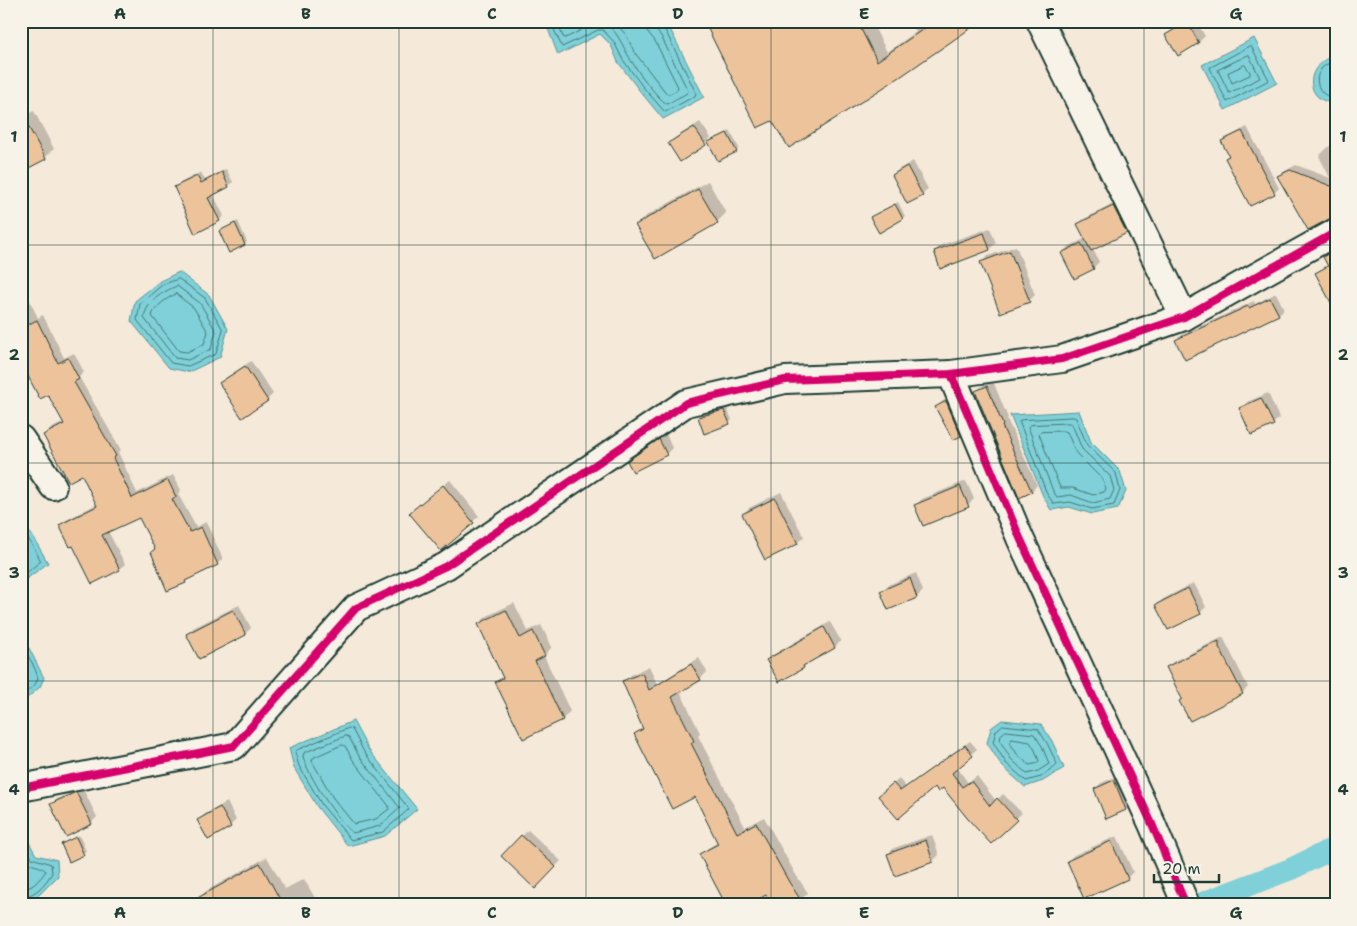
<svg xmlns="http://www.w3.org/2000/svg" width="1357" height="926" viewBox="0 0 1357 926" font-family="'Shantell Sans',sans-serif">
<rect width="100%" height="100%" fill="#f5e9d9"/>
<filter id="ink" filterUnits="userSpaceOnUse"><feTurbulence type="fractalNoise" baseFrequency=".02" numOctaves="2"/><feDisplacementMap in="SourceGraphic" scale="10" xChannelSelector="R" yChannelSelector="G"/><feConvolveMatrix kernelMatrix="1 2 1 2 8 2 1 2 1" color-interpolation-filters="sRGB"/></filter>
<g filter="url(#ink)">
<!-- water -->
<g fill="#7fd0d8" stroke="#599596">
<polygon points="545,21 662,21 670,29 704,97 663,119 639,90 618,62 611,45 600,34 558,55"/>
<polygon points="1254,38 1277,83 1225,110 1202,65"/>
<path d="M1330 57H1336V103C1306 103 1303 69 1330 57Z"/>
<polygon points="179,272 209,295 228,329 220,357 189,372 169,368 131,321 135,301 160,281"/>
<polygon points="1079,411 1091,442 1120,471 1126,491 1118,509 1092,514 1069,507 1051,510 1043,496 1010,415"/>
<polygon points="21,523 32,535 48,563 21,583"/>
<polygon points="21,643 29,648 44,678 40,687 26,699 21,695"/>
<polygon points="1002,720 1041,724 1052,741 1064,768 1043,781 1025,787 1002,766 987,743 991,728"/>
<polygon points="353,721 368,749 417,809 385,836 348,846 318,808 294,768 289,748"/>
<polygon points="21,828 36,855 57,860 58,876 39,895 25,904 21,896"/>
</g>
<!-- shadow -->
<g fill="#0003">
<polygon points="706,21 871,21 887,52 916,32 910,21 979,21 899,76"/>
<polygon points="1185,21 1196,21 1205,36 1199,42 1178,54 1167,35 1173,29"/>
<polygon points="34,111 54,149 45,158 21,117"/>
<polygon points="700,122 711,138 705,144 670,143 676,137"/>
<polygon points="1247,127 1279,188 1274,193 1226,158 1230,155 1223,142 1228,137"/>
<polygon points="730,131 739,148 736,151 709,142"/>
<polygon points="1336,143 1336,216 1279,176 1285,171 1296,165 1330,178 1319,156 1328,147"/>
<polygon points="913,161 928,189 922,195 893,175 899,169"/>
<polygon points="226,169 233,182 229,186 213,194 224,216 219,220 175,187 180,183 201,172 205,180"/>
<polygon points="708,181 726,213 717,222 637,225 646,216"/>
<polygon points="1119,201 1132,226 1126,232 1093,249 1099,262 1093,268 1075,277 1062,253 1068,247 1086,238 1078,225 1084,219"/>
<polygon points="898,202 905,216 902,218 872,217"/>
<polygon points="238,221 247,242 244,244 220,231"/>
<polygon points="990,228 996,243 990,249 935,251 941,245"/>
<polygon points="1016,246 1035,295 1029,301 982,262 988,256"/>
<polygon points="1336,248 1336,301 1317,273 1328,264 1324,257"/>
<polygon points="1276,293 1284,309 1279,314 1177,341 1182,335 1254,301 1255,304"/>
<polygon points="28,297 38,318 43,315 64,358 74,353 84,372 79,377 121,450 118,452 137,493 173,475 181,490 178,494 196,527 206,522 223,559 217,564 190,577 185,582 152,552 156,548 139,516 108,531 125,564 119,569 74,544 61,525 66,520 97,504 83,474 45,435 50,429 64,422 48,393 21,363 21,299"/>
<polygon points="251,361 273,394 267,400 221,383 227,377"/>
<polygon points="993,381 1008,418 1007,419 1037,485 1032,491 1020,496 976,392 982,386"/>
<polygon points="1268,393 1279,418 1273,424 1241,408 1247,402"/>
<polygon points="952,396 966,429 960,435 937,407 943,401"/>
<polygon points="727,408 732,420 729,423 699,417 702,414"/>
<polygon points="666,434 672,448 666,454 629,461 635,455"/>
<polygon points="450,480 479,516 441,550 417,507"/>
<polygon points="966,481 974,499 968,505 916,505 922,499"/>
<polygon points="781,492 804,537 798,542 766,559 743,514 749,508"/>
<polygon points="916,573 923,591 917,597 889,609 882,591 888,585"/>
<polygon points="1194,583 1206,607 1200,613 1157,605 1163,599"/>
<polygon points="514,603 528,631 541,625 552,647 544,656 570,711 563,719 524,737 497,682 503,676 479,624 487,616"/>
<polygon points="239,605 251,628 245,634 188,634 193,628"/>
<polygon points="830,622 841,641 835,647 809,661 803,667 768,660 774,654"/>
<polygon points="1223,637 1248,687 1242,693 1183,699 1168,667 1174,661"/>
<polygon points="699,658 707,672 700,679 680,691 700,733 698,736 745,827 764,817 796,875 808,893 795,905 766,893 701,855 708,848 718,842 696,795 635,734 643,727 624,682 631,675 649,666 657,684"/>
<polygon points="970,741 977,749 957,767 968,783 977,776 996,801 1003,794 1022,813 991,842 943,786 935,785 898,817 885,791 899,779 906,787"/>
<polygon points="1120,775 1132,803 1126,809 1095,789 1101,783"/>
<polygon points="82,787 97,817 91,823 67,835 51,805 57,799"/>
<polygon points="227,802 236,820 230,826 199,820 205,814"/>
<polygon points="528,830 561,861 535,887 503,856"/>
<polygon points="79,835 86,851 70,860 62,844"/>
<polygon points="932,835 939,855 933,861 888,854 894,848"/>
<polygon points="1117,836 1133,872 1127,878 1068,861 1074,855"/>
<polygon points="267,857 285,889 304,879 319,905 203,905 199,898 206,891"/>
</g>
<g fill="none" stroke-linecap="round" stroke-linejoin="round">
<!-- shore -->
<g stroke="#457876" stroke-width="1">
<polyline points="550,21 562,47 598,30 603,30 614,42 623,60 643,87 665,112 695,96 696,93 666,32 660,26 659,21"/>
<path d="M557 21 563 37 565 38C574 35 592 22 601 23 615 25 622 45 628 55 634 67 657 98 667 104L687 93 688 91 661 36 654 28 653 21"/>
<polyline points="614,21 626,35 635,53 667,94 669,94 677,90 678,87 655,41 647,31 645,21"/>
<polygon points="1251,46 1269,80 1227,102 1210,68"/>
<polygon points="1249,55 1260,78 1229,93 1218,70"/>
<path d="M1336 62C1311 63 1311 97 1336 98"/>
<polygon points="1245,65 1250,72 1250,75 1232,83 1228,73"/>
<polygon points="179,279 205,298 223,330 216,354 188,366 171,363 137,320 140,304 162,285"/>
<path d="M177 286 200 303 216 331 211 349 188 360 175 358 144 318C146 302 162 292 177 286Z"/>
<path d="M176 294 194 308 208 332 204 344 187 352 179 351 152 316C154 307 167 298 176 294Z"/>
<polygon points="1073,417 1076,418 1087,445 1116,473 1120,490 1114,505 1092,509 1070,502 1054,504 1047,494 1019,421 1021,420"/>
<polygon points="1069,423 1072,424 1082,449 1110,476 1114,490 1110,499 1093,503 1071,495 1057,497 1053,491 1028,427 1030,425"/>
<polygon points="1064,431 1067,432 1076,453 1103,480 1106,489 1104,492 1093,495 1073,488 1060,488 1039,434 1041,432"/>
<polyline points="21,530 28,538 41,561 21,577"/>
<path d="M21 649C30 655 35 668 38 678 36 686 29 692 21 692"/>
<polygon points="1003,725 1038,729 1047,743 1057,764 1056,766 1041,777 1026,781 1006,763 993,742 996,731"/>
<polygon points="349,728 352,729 364,752 409,809 383,832 351,840 322,805 299,766 295,752 297,750"/>
<polygon points="1006,731 1034,734 1042,746 1049,764 1038,771 1027,774 1011,759 1000,741 1001,735"/>
<path d="M346 736 349 737 359 756 400 808 380 826 353 833C338 822 307 774 303 756L304 753Z"/>
<polygon points="1012,739 1030,742 1035,750 1039,761 1035,764 1029,765 1017,754 1010,743"/>
<polygon points="342,745 345,746 353,760 389,806 389,809 376,819 354,824 333,798 312,761 313,758"/>
<path d="M21 839 32 858 51 864 52 873C46 883 34 898 21 896"/>
<path d="M21 852C31 871 34 861 46 871 40 879 32 890 21 889"/>
</g>
<!-- canal -->
<polyline stroke="#7fd0d8" stroke-width="22" points="1197,905 1291,869 1336,847"/>
</g>
<!-- building -->
<g fill="#edc39c" stroke="#1f3d34">
<polygon points="704,21 857,21 877,61 935,21 981,21 900,77 789,148 772,121 757,128"/>
<polygon points="1187,22 1199,43 1178,56 1165,35"/>
<polygon points="21,113 46,159 21,172"/>
<polygon points="694,127 706,145 680,162 668,143"/>
<polygon points="1242,131 1275,194 1250,206 1225,158 1229,156 1221,141"/>
<polygon points="727,133 737,152 718,161 708,142"/>
<polygon points="907,166 923,196 907,204 892,175"/>
<polygon points="1290,170 1336,188 1336,217 1329,219 1308,230 1277,176"/>
<polygon points="222,172 229,187 208,198 220,221 195,234 174,187 197,176 201,183"/>
<polygon points="698,189 718,223 655,259 635,225"/>
<polygon points="895,204 903,219 879,233 870,217"/>
<polygon points="1113,206 1127,233 1091,251 1077,224"/>
<polygon points="235,223 245,245 229,253 219,231"/>
<polygon points="984,233 990,250 940,269 934,251"/>
<polygon points="1081,243 1094,269 1074,279 1061,253"/>
<polygon points="1336,249 1336,312 1315,273 1328,266 1323,257"/>
<polygon points="1010,251 1030,302 1000,313 980,262"/>
<polygon points="1270,298 1279,315 1185,360 1175,340 1248,306 1249,308"/>
<polygon points="37,320 58,363 68,358 79,379 74,382 116,456 113,458 132,498 168,480 176,497 172,499 190,532 201,527 218,565 185,581 186,583 167,591 151,552 155,549 139,518 102,535 120,570 92,584 73,546 70,547 59,525 97,506 82,475 69,482 43,435 64,424 48,395 40,399 21,363 21,328"/>
<polygon points="245,366 268,401 242,418 219,383"/>
<polygon points="987,386 1003,425 1002,426 1032,492 1019,498 975,391"/>
<polygon points="1261,398 1274,425 1251,435 1239,408"/>
<polygon points="946,401 961,436 953,440 935,407"/>
<polygon points="724,410 730,424 704,434 698,417"/>
<polygon points="659,439 667,455 633,472 627,461"/>
<polygon points="443,485 474,523 441,551 409,513"/>
<polygon points="960,486 969,507 923,526 914,505"/>
<polygon points="775,498 798,544 765,560 742,514"/>
<polygon points="910,578 917,598 888,610 880,591"/>
<polygon points="1188,588 1201,614 1168,630 1155,605"/>
<polygon points="233,610 246,635 199,659 186,634"/>
<polygon points="506,610 520,638 533,631 545,656 535,661 563,720 523,739 495,682 503,678 478,624"/>
<polygon points="824,627 835,648 803,666 804,668 779,682 766,660"/>
<polygon points="1219,641 1219,647 1243,694 1190,721 1179,701 1182,699 1166,667"/>
<polygon points="691,664 701,680 672,697 694,741 691,743 737,833 756,823 789,882 804,905 772,905 766,895 748,905 726,905 699,854 718,844 695,797 672,809 634,734 643,729 622,681 642,673 649,690"/>
<polygon points="965,745 973,756 952,773 962,787 971,781 990,806 997,798 1017,820 991,844 968,819 943,788 938,792 935,787 898,819 878,796 893,783 900,791"/>
<polygon points="1114,780 1126,810 1106,819 1094,789"/>
<polygon points="76,792 92,824 66,837 50,804"/>
<polygon points="220,807 231,827 208,840 197,820"/>
<polygon points="521,835 556,867 535,889 501,856"/>
<polygon points="76,837 84,855 69,862 61,844"/>
<polygon points="926,840 933,862 895,876 887,854"/>
<polygon points="1111,841 1128,879 1084,899 1067,861"/>
<polygon points="260,863 283,905 185,905"/>
</g>
<g fill="none" stroke-linecap="round" stroke-linejoin="round">
<defs>
<g id="street">
<polyline points="1040,21 1184,317"/>
<polyline points="951,374 1020,538 1152,824 1186,905"/>
<polyline points="21,439 53,486"/>
<polyline points="21,788 234,746 356,608 446,566 686,403 785,380 951,374 1062,359 1184,317 1336,232"/>
</g>
</defs>
<!-- street casing -->
<use href="#street" stroke="#1f3d34" stroke-width="30"/>
<!-- street -->
<use href="#street" stroke="#f7f3e8" stroke-width="26"/>
<defs>
<g id="cycleway">
<polyline points="951,374 1020,538 1152,824 1186,905"/>
<polyline points="21,788 234,746 356,608 446,566 686,403 785,380 951,374 1062,359 1184,317 1336,232"/>
</g>
</defs>
<!-- cycleway casing -->
<use href="#cycleway" stroke="#f7f3e8" stroke-width="11"/>
<!-- cycleway -->
<use href="#cycleway" stroke="#d6006c" stroke-width="8"/>
</g>
</g>
<!-- grid -->
<path fill="none" stroke="#1f3d34" stroke-width="1" stroke-opacity="0.55" d="M213 21V905M399 21V905M586 21V905M771 21V905M958 21V905M1144 21V905M21 245H1336M21 463H1336M21 681H1336"/>
<!-- margin -->
<rect width="1357" height="926" fill="none" stroke="#f7f3e8" stroke-width="55"/>
<!-- scale -->
<path d="M1154 874v8h65v-8" fill="none" stroke="#1f3d34" stroke-width="2.5"/>
<text x="1162" y="874" font-size="15" fill="#1f3d34" stroke="#f7f3e8" stroke-width="4" paint-order="stroke">20 m</text>
<rect x="28" y="28" width="1302" height="870" fill="none" stroke="#1f3d34" stroke-width="2"/>
<g font-size="16" text-anchor="middle" font-weight="bold" fill="#1f3d34">
<text x="120" y="19">A</text>
<text x="306" y="19">B</text>
<text x="492" y="19">C</text>
<text x="678" y="19">D</text>
<text x="864" y="19">E</text>
<text x="1050" y="19">F</text>
<text x="1236" y="19">G</text>
<text x="14" y="142">1</text>
<text x="1343" y="142">1</text>
<text x="14" y="360">2</text>
<text x="1343" y="360">2</text>
<text x="14" y="578">3</text>
<text x="1343" y="578">3</text>
<text x="14" y="795">4</text>
<text x="1343" y="795">4</text>
<text x="120" y="918">A</text>
<text x="306" y="918">B</text>
<text x="492" y="918">C</text>
<text x="678" y="918">D</text>
<text x="864" y="918">E</text>
<text x="1050" y="918">F</text>
<text x="1236" y="918">G</text>
</g>
</svg>
